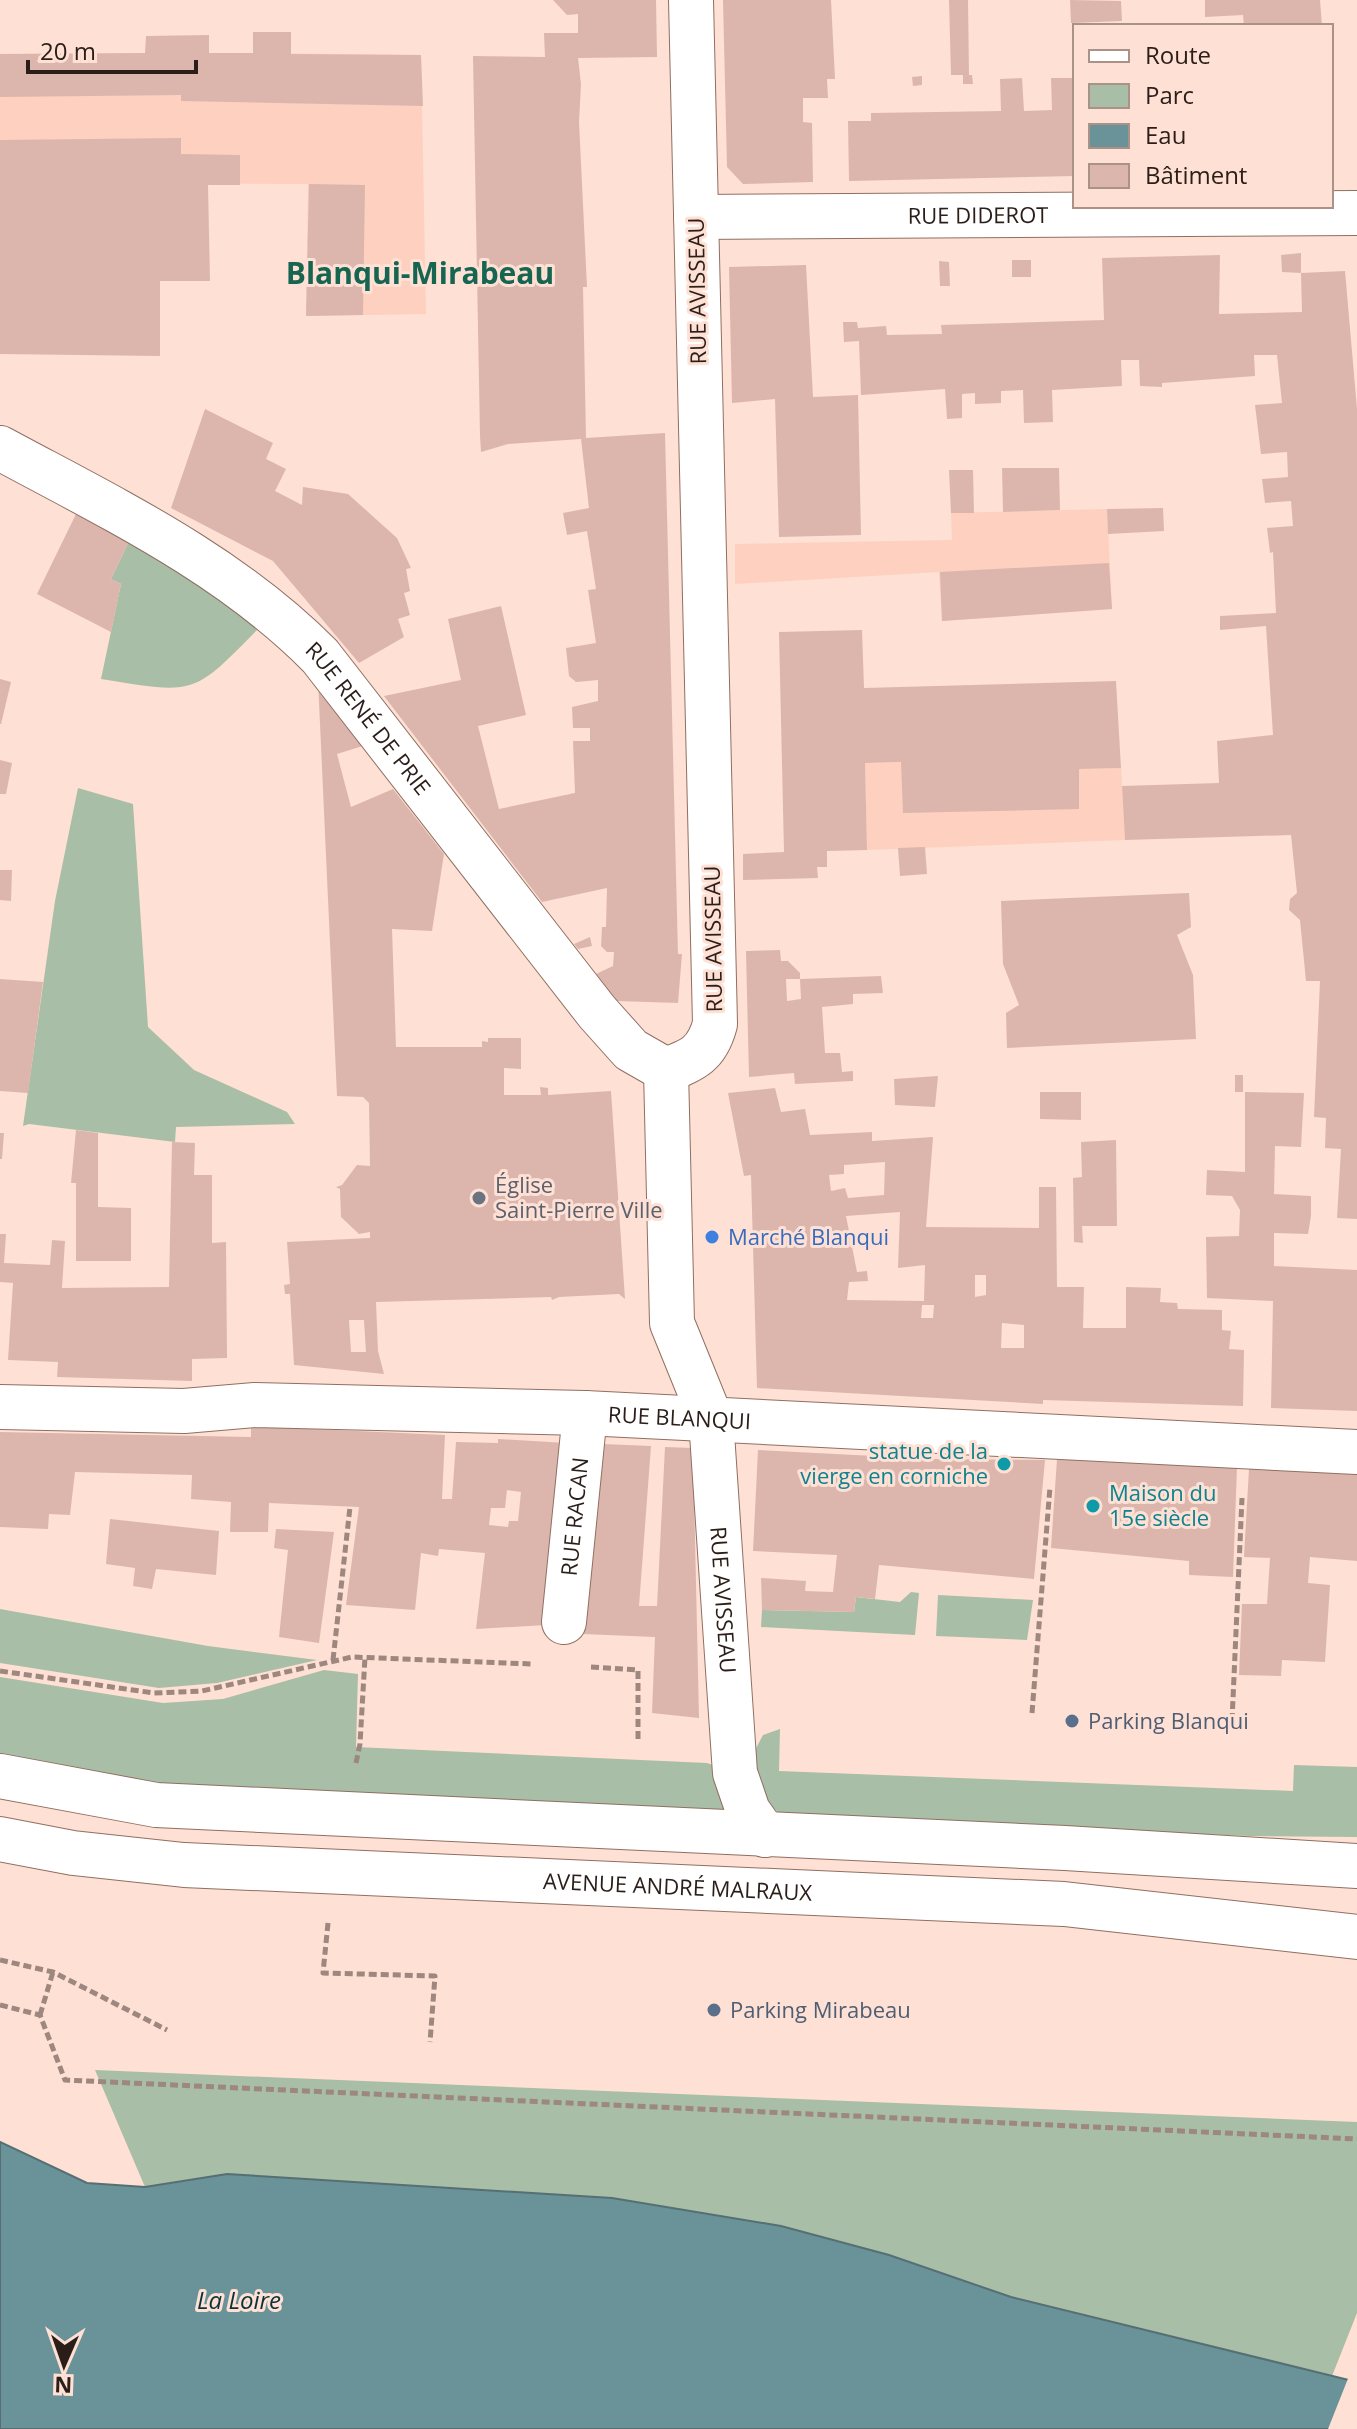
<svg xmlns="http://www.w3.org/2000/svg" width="1357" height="2429" viewBox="0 0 1357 2429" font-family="'Open Sans',sans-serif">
<rect width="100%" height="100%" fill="#fee0d4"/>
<!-- built -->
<g fill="#fdd0bf">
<polygon points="253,53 421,55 426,314 306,316 308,184 0,182 0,54"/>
<polygon points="1107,509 1112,609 942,621 939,572 735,584 735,544 952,540 951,513"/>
<polygon points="1080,759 1080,769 1121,768 1125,840 867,850 865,763"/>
</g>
<!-- green -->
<g fill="#a8bea7">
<path d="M129 541 219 588 261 626C193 695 198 695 101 679L121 584 111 579Z"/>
<polygon points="78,788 133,804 148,1027 194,1070 287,1112 295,1124 176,1127 175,1142 29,1124 23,1126 55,901"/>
<polygon points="911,1592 919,1593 915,1635 761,1627 762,1610 854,1612 856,1597 900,1602"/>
<polygon points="938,1595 1033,1600 1027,1640 936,1636"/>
<polygon points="0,1609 208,1646 317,1660 217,1683 159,1688 0,1663"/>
<polygon points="324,1670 358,1674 356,1747 707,1763 716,1766 724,1809 715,1811 152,1788 0,1766 0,1677 163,1703 223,1699"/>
<path d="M780 1729 779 1771 1293 1791 1294 1765 1357 1767V1837L1250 1836 787 1817C761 1805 759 1782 752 1756L763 1735Z"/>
<polygon points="95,2070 1357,2122 1357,2313 1332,2376 1011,2297 889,2255 781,2226 612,2198 227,2174 145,2187"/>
</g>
<!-- water -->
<polygon fill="#699299" stroke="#566f73" stroke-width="2" points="0,2142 87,2183 145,2187 227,2174 612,2198 781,2226 889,2255 1011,2297 1357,2382 1357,2429 0,2429"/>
<!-- pier -->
<polygon fill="#fee0d4" points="1349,2376 1357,2378 1357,2429 1328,2429"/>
<!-- building -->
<g fill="#dcb6ac" fill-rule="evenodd">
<polygon points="553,0 656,0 657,57 578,58 581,84 579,122 587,287 583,287 586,438 665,433 678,954 682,954 678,1003 617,1001 596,974 613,966 614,952 607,952 601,946 602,927 606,927 607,888 542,902 384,696 461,680 448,619 501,606 526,715 478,726 499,809 575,793 573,741 590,741 590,728 573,728 572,707 598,701 598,680 576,682 569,676 566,648 596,643 588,590 596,589 587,531 567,535 563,513 589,508 581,439 508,444 481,452 480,436 473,56 545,57 544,33 578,33 578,14 567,15"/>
<polygon points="723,0 831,0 835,79 827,79 828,98 803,98 803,122 812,123 813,182 743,184 727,167"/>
<polygon points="949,0 968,0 969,75 972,75 973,84 963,84 963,75 951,75"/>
<polygon points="1070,0 1121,1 1122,21 1071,23"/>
<polygon points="1205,0 1320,0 1322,26 1244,26 1243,15 1205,17"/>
<polygon points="253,32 291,32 291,54 421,55 423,106 181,101 181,95 0,97 0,54 145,53 146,36 209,35 209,53 253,53"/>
<polygon points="922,76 922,85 913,86 912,77"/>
<polygon points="1022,78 1024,111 1052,110 1051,78 1075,78 1075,176 849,181 848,121 871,121 871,113 1001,111 1000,79"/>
<polygon points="181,138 181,154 240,155 240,185 208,185 210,281 160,281 160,356 0,354 0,140"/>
<polygon points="309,184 365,185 363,315 306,316"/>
<polygon points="1301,253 1301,273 1282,272 1281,255"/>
<polygon points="1220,255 1219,314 1302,312 1301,273 1345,271 1357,409 1357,1219 1337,1218 1341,1149 1325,1148 1326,1118 1314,1117 1320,981 1306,981 1300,920 1289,910 1290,899 1297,893 1291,835 1125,840 1122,786 1219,783 1217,741 1273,735 1266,626 1220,630 1220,616 1276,613 1273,552 1270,553 1267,528 1293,526 1291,501 1265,503 1262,479 1288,477 1287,452 1261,454 1255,405 1282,403 1277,355 1254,355 1255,376 1162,383 1162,387 1140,386 1139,360 1121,360 1122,386 1052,390 1053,422 1024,423 1023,390 1001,391 1001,403 975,404 975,393 962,394 962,418 947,419 945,389 861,395 859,341 844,342 843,322 857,322 858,328 886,326 887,335 942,334 941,325 1104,320 1102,258"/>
<rect x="1012" y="260" width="19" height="17"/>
<polygon points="939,261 949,262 950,286 940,286"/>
<polygon points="806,265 813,397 858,395 861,535 779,537 775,399 732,403 729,267"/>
<polygon points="205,409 273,443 266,459 286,469 275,491 302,505 303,487 348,494 397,538 411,568 406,569 410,591 404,593 410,615 398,619 404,637 359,663 273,561 171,508"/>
<polygon points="1002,468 1059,468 1060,510 1003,512"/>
<polygon points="949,470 973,470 974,513 951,513"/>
<polygon points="1163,508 1164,531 1108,534 1107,509"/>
<polygon points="76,514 129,541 111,579 121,584 111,632 37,594"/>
<polygon points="1109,563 1112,609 942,621 940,572"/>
<polygon points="862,630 864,688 1116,681 1121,768 1079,769 1079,809 903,813 901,762 865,763 867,850 827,851 827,867 817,867 818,878 743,880 743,854 784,852 779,632"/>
<polygon points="0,679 11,682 1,724 0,724"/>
<path d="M318 680 369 744 337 754 351 807 393 789 444 854 432 931 392 929 396 1047H482V1041L488 1042V1038H521V1069L504 1068V1095H541L540 1087 548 1088V1095L611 1091 625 1299 619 1294 559 1297 552 1300 551 1297 376 1302 378 1351 384 1374 294 1365 290 1294H285L284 1285 290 1284 287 1242 370 1238V1232L359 1234 341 1217 340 1189 336 1187 342 1185 357 1165 370 1166 369 1103 363 1097 337 1096ZM349 1320H364L366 1352H351Z"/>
<polygon points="0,760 12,763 6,794 0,794"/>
<polygon points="925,847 927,874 900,876 898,848"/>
<polygon points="0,870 12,870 11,901 0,900"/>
<polygon points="1189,893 1191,927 1177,935 1193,975 1196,1039 1007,1048 1006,1013 1019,1005 1003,964 1001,901"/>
<polygon points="590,937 592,946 578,949 574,944"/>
<polygon points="780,950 781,961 788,961 800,973 800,979 786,979 787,1001 801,999 800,979 881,976 883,993 853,994 853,1004 822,1007 825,1053 840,1053 842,1072 853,1071 853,1081 795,1084 794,1073 749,1077 746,951"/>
<polygon points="0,979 43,982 28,1093 0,1091"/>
<rect x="1235" y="1075" width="8" height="17"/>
<polygon points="938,1076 935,1107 895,1105 894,1079"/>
<path d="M775 1088 781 1112 805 1109 810 1135 872 1132V1141L933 1137 926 1227 1039 1228V1187H1056L1057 1287H1084L1083 1328H1126V1287L1161 1288 1160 1302 1177 1303 1178 1309 1222 1310V1330L1231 1331 1229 1349 1244 1350 1243 1406 1043 1400V1404L757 1388 751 1175 744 1176 728 1093ZM885 1162 884 1195 848 1198 845 1188 831 1191 829 1175 844 1174V1165ZM900 1212 898 1268 925 1265 924 1301 847 1300 849 1282 868 1281 867 1271 857 1272 846 1216ZM975 1275H986V1295L975 1297ZM922 1305H934L933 1318H921ZM1002 1323 1024 1325V1348H1001Z"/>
<polygon points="1040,1092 1081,1092 1081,1120 1040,1119"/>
<polygon points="1245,1092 1304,1093 1301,1147 1275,1146 1274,1194 1311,1196 1311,1216 1308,1234 1274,1233 1274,1266 1357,1270 1357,1411 1271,1408 1273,1301 1207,1298 1206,1237 1239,1236 1240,1210 1232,1196 1206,1195 1207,1170 1245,1172"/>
<polygon points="76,1130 98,1133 98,1207 131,1208 131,1261 76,1261 76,1183 71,1183"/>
<polygon points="0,1133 4,1133 2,1159 0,1159"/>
<polygon points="1116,1140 1117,1226 1082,1226 1083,1243 1074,1242 1073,1178 1082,1177 1081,1142"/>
<polygon points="172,1142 195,1143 194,1175 212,1175 212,1243 226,1242 227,1358 192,1359 192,1381 57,1377 58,1362 8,1360 13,1283 0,1282 0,1234 6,1234 4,1263 50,1265 52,1240 65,1241 62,1288 169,1287"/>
<path d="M251 1426 445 1435 442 1499H452L456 1442 498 1443V1439L566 1443 546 1625 476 1629 485 1553 439 1549 438 1556 421 1553 415 1610 346 1605 359 1507 269 1503 268 1532H230L231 1502 191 1499 192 1475 75 1472 70 1515 49 1514 48 1529 0 1527V1432L251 1437ZM507 1490 521 1492 518 1521H509L508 1527 489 1525 491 1508H505Z"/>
<polygon points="603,1444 651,1446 639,1606 657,1606 665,1447 693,1448 699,1718 652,1713 655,1637 583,1634"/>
<polygon points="758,1450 933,1459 1045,1460 1034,1579 879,1565 875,1599 856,1597 854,1612 762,1610 761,1578 806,1581 805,1591 833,1592 837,1555 753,1551"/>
<polygon points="1057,1459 1237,1467 1233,1577 1189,1575 1189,1561 1051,1548"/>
<polygon points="1292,1468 1357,1474 1357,1561 1310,1557 1308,1583 1330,1585 1325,1662 1282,1660 1281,1676 1239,1675 1242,1604 1267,1604 1270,1558 1244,1557 1249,1469"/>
<polygon points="110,1519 219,1531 216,1575 156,1569 152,1589 133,1586 135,1568 106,1564"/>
<polygon points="276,1529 334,1532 319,1643 279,1637 288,1550 274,1548"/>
</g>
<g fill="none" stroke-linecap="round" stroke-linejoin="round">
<defs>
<g id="street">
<path id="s1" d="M696 217 1357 213"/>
<path id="s2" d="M0 448C113 509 229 564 320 656L597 1012 631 1050 666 1070"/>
<path d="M666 1070C693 1060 707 1054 715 1024L691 0"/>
<path id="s3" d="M666 1070 672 1323 711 1419 735 1773 748 1811 765 1835"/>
<path id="s4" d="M0 1407 184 1411 255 1405 585 1413 1357 1452"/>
<path id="s5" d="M564 1622 585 1413"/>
</g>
<g id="primary">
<polyline points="0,1776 156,1805 1065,1848 1357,1866"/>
<path id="s6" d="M0 1839 73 1853 184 1865 1064 1904 1357 1937"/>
</g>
</defs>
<!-- street casing -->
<use href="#street" stroke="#906f62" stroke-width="46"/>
<!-- primary casing -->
<use href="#primary" stroke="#906f62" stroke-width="46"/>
<!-- path -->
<g stroke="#9d877e" stroke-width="5" stroke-dasharray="8 4" stroke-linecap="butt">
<polyline points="333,1660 350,1507"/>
<polyline points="591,1667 638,1670 638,1740"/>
<polyline points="0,1671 154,1693 202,1691 352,1657 533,1664"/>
<polyline points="1032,1713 1050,1487"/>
<polyline points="1232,1721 1242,1498"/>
<polyline points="356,1763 360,1744 365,1657"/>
<polyline points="328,1923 323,1973 435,1976 430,2042"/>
<polyline points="0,1960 53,1972 167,2030"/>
<polyline points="0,2005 40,2015 65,2080 1357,2139"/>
<polyline points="40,2015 53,1972"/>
</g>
<!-- street -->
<use href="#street" stroke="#fff" stroke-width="44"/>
<!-- primary -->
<use href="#primary" stroke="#fff" stroke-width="44"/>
</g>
<!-- markers -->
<circle fill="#6b7280" stroke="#fee0d4" stroke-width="3" cx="479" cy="1198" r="8"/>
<circle fill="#3f7fe0" stroke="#fee0d4" stroke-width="3" cx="712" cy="1237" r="8"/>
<g fill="#0f9aa8" stroke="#fee0d4" stroke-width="3">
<circle cx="1004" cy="1464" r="8"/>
<circle cx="1093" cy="1506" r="8"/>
</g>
<g fill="#5c6f8a" stroke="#fee0d4" stroke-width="3">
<circle cx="1072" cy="1721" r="8"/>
<circle cx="714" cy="2010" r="8"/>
</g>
<g text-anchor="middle" stroke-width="6" stroke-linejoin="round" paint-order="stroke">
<!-- street labels -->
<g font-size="22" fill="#2b1e19" stroke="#fee0d4">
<text dy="8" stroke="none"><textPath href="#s1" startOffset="282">RUE DIDEROT</textPath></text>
<text transform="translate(697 291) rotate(-91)" y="8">RUE AVISSEAU</text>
<text dy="8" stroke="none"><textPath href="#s2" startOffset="462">RUE RENÉ DE PRIE</textPath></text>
<text transform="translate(713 939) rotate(-91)" y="8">RUE AVISSEAU</text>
<text dy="8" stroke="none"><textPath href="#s4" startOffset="680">RUE BLANQUI</textPath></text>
<text dy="8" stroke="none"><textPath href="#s5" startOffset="106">RUE RACAN</textPath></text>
<text dy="8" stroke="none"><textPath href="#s3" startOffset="538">RUE AVISSEAU</textPath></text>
<text dy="8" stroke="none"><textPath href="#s6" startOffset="680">AVENUE ANDRÉ MALRAUX</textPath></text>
</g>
<!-- worship labels -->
<g font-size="22" fill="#5b616d" stroke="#fee0d4" text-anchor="start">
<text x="495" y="1193">Église<tspan x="495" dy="25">Saint-Pierre Ville</tspan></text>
</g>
<!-- shop labels -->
<g font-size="22" fill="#366cbe" stroke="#fee0d4" text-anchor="start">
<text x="728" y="1245">Marché Blanqui</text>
</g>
<!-- culture labels -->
<g font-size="22" fill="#0d838f" stroke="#fee0d4" text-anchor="end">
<text x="988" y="1459">statue de la<tspan x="988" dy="25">vierge en corniche</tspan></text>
<text x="1109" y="1501" text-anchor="start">Maison du<tspan x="1109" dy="25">15e siècle</tspan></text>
</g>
<!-- service labels -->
<g font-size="22" fill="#4e5e75" stroke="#fee0d4" text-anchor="start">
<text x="1088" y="1729">Parking Blanqui</text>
<text x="730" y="2018">Parking Mirabeau</text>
</g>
<!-- water labels -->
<g font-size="24" font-style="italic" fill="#09333a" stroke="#fee0d4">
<text x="239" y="2309">La Loire</text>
</g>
<!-- district labels -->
<g font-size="30" font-weight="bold" fill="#166551" stroke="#fee0d4">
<text x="420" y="284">Blanqui-Mirabeau</text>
</g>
</g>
<!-- legend -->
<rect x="1073" y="24" width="260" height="184" fill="#fee0d4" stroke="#aa9289" stroke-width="2"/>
<rect x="1089" y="50" width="40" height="12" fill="#ffffff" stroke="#aa9289" stroke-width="2"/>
<text x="1145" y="64" font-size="24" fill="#2b1e19">Route</text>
<rect x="1089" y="84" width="40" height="24" fill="#a8bea7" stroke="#aa9289" stroke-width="2"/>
<text x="1145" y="104" font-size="24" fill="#2b1e19">Parc</text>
<rect x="1089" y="124" width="40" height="24" fill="#699299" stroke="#aa9289" stroke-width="2"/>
<text x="1145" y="144" font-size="24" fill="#2b1e19">Eau</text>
<rect x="1089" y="164" width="40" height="24" fill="#dcb6ac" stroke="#aa9289" stroke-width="2"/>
<text x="1145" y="184" font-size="24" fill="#2b1e19">Bâtiment</text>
<!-- north arrow -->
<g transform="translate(64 2365) rotate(182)" stroke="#fee0d4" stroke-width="6" paint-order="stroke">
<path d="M0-6L14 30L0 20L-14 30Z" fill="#2b1e19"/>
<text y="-12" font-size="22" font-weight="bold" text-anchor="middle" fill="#2b1e19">N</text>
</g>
<!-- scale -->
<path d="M28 60v12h168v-12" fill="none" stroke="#2b1e19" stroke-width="4"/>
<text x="40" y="60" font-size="24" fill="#2b1e19" stroke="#fee0d4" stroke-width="6" paint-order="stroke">20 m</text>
</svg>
